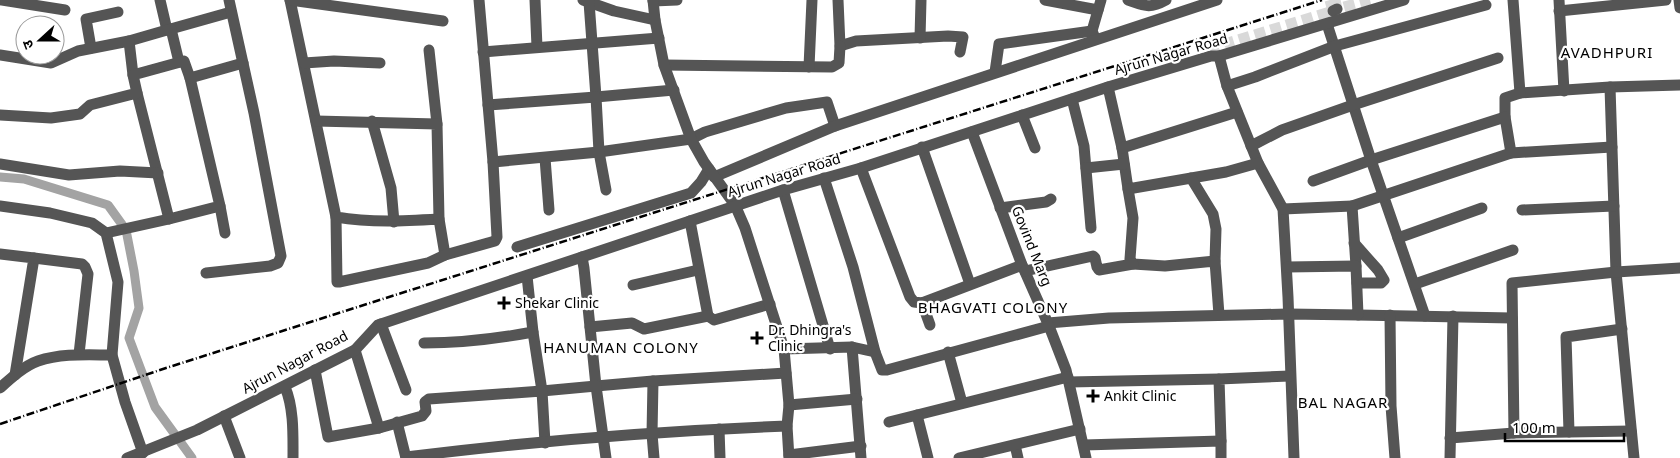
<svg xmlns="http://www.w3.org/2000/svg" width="1680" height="458" viewBox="0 0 1680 458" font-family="'Noto Sans','Noto Sans Devanagari',sans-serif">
<rect width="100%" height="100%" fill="#fff"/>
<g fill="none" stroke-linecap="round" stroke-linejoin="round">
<!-- canal -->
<polyline stroke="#a3a3a3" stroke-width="9" points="0,177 24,179 108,205 126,230 134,271 139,308 129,338 155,407 192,458"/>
<!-- minor-tunnel -->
<g stroke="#d9d9d9" stroke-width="11" stroke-dasharray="11 5.5" stroke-linecap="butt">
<polyline points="1335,0 1337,9 1370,0"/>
<polyline points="1211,56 1225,44 1333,11 1330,0"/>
</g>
<!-- minor -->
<g stroke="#555" stroke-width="11">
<polyline points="2,0 65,10"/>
<polyline points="160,0 167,30 231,12"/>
<path d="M290 0 336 217C371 223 405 221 439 219L445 255"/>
<polyline points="290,0 443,21"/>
<polyline points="535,0 537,47"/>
<polyline points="583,0 614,11 655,20"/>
<polyline points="838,0 840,46 856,41 948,36 963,37 960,52"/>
<polyline points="1045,0 1098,10"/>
<path d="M1128 0C1145 6 1150 9 1166 0"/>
<polyline points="1513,0 1520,93 1610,87 1680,85"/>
<polyline points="1559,0 1564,91"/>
<polyline points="1679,0 1680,8"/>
<polyline points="653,1 677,0"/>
<polyline points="589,2 596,97 674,90"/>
<polyline points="1333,11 1337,9"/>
<polyline points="1559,11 1666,0"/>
<polyline points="1327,24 1371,160 1425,316"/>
<polyline points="171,29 179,62"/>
<polyline points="920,38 921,0"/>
<polyline points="1095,38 1092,31 1101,0"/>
<polyline points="129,41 167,30"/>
<polyline points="91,48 86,19 118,12"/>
<polyline points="429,50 437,124"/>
<polyline points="483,52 659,38"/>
<polyline points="0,55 51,63 78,51 129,41 133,75"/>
<polyline points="1219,56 1227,86 1258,163 1283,209 1288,297 1294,458"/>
<polyline points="304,63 334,61 380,63"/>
<polyline points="664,65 832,67 839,63 840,46"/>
<polyline points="809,67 812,0"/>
<polyline points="995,72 999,44 1092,31"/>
<polyline points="1227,86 1255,77 1335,46 1486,5"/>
<polyline points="1108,87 1122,148 1128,189 1226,172 1258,163"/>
<polyline points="1610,87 1616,272 1634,458"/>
<polyline points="137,93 169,219 220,206 190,78"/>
<polyline points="1072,99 1084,146 1091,228"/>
<polyline points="488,105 596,97 599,152 691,139 705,132 786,108 827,102 835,126"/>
<polyline points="0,115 51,118 80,114 90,105 137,93 133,75 184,61 190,78 243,63"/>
<polyline points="1022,115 1035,148"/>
<polyline points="1505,117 1505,98 1520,93"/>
<polyline points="316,121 437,124 439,219"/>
<polyline points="372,121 391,188 394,222"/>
<polyline points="972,132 1022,265 1049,326 1066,370 1086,458"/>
<polyline points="1251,146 1282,130 1353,105 1498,58"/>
<polyline points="922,147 970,284"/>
<polyline points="1122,148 1237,112"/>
<polyline points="545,158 549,210"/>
<polyline points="493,162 599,152 606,190"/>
<polyline points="0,164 69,175 120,171 158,173"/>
<polyline points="861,168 910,297 914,302 922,303 1022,265"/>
<polyline points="1086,168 1124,164"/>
<polyline points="714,177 835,126 1217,0"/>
<polyline points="1191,178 1213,214 1216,229 1215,261"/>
<polyline points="1313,181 1371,160 1505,117 1511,153"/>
<polyline points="1128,189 1133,218 1130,259 1133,264 1165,266 1215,261 1219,315"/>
<polyline points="783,190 830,349"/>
<polyline points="0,206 50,213 92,223 106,233 118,282 112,355 125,402 143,453"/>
<polyline points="220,206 225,233"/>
<polyline points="1352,206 1511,153 1612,147"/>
<polyline points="1000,208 1046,202 1051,199"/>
<polyline points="1283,209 1352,206 1356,266"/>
<polyline points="1522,210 1614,206"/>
<polyline points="336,217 337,282 339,282 428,263 445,255 495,241 497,237 493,162 479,0"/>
<polyline points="690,221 708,316"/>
<polyline points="106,233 169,219"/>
<polyline points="1398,238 1482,208"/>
<polyline points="1354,243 1378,270 1384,280 1381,283 1357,283"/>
<polyline points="517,247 691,193 701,182 709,169"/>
<polyline points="0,254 34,258 15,375"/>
<polyline points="582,257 584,268 596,386 653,381 652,434 654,458"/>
<polyline points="34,258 82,264 85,267 88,274 79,354"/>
<polyline points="1025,271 1093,256 1095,258 1097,267 1099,270 1133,264"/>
<polyline points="206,273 270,266 278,263 281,256 254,113 229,0"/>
<polyline points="527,276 533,332 542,391 596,386 606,458"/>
<polyline points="1415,284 1513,250"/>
<polyline points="633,285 698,270"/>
<polyline points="922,303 930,325"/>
<polyline points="1358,315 1512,318"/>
<polyline points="1390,315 1391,406 1395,458"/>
<polyline points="1048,323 1109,318 1288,314 1358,315 1356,266 1287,267"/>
<polyline points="381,324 406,390"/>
<polyline points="590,327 632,323 644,329 708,316 714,320 770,304"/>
<path d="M424 343C462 343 495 339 533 332"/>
<polyline points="852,347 861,458"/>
<polyline points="784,349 852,347 875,352 853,267 824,178"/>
<polyline points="355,350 379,428"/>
<polyline points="875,352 882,370 887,370 1049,326"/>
<polyline points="948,352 962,403"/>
<polyline points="315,370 328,437 379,428 422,416 426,411 425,402 429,399 542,391 545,443"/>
<polyline points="653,381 786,373"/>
<polyline points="1069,382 1219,379"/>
<path d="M285 387C294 408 293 435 293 458"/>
<path d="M0 388C11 378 24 366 38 361 62 353 88 355 112 355"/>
<polyline points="789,405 857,399"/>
<polyline points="917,415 1068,377"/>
<polyline points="224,416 240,458"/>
<polyline points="397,422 406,458"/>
<polyline points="889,422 917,415 928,458"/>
<polyline points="787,426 789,458"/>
<polyline points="719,429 720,458"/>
<polyline points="1569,432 1566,337 1622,329"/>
<polyline points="1514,433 1512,283 1616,272 1680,268"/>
<polyline points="1450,438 1514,433 1631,431"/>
<polyline points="1221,441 1219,379 1290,376"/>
<polyline points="1015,445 1018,458"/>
<polyline points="1084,445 1221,441 1221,458"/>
<polyline points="789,455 861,446"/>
<path d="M406 457C532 441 660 431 787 426L789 405 784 349 745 228 735 205 704 162 691 139 664 65 655 20 653 0"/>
<polyline points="127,458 197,430 355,350 378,325 783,190 861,168 1108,87 1211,56 1219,56 1404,0"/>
<polyline points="959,458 1080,429"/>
<polyline points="1450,458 1453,316"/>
</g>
<!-- rail -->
<polyline stroke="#000" stroke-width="2.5" stroke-dasharray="8 2.5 1 2.5" stroke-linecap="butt" points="0,424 166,368 1322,0"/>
</g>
<!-- markers -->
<g fill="#000" stroke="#fff" stroke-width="2">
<path d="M501.5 295.5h5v5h5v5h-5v5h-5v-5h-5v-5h5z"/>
<path d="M754.5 330.5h5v5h5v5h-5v5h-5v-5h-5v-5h5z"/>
<path d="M1090.5 388.5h5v5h5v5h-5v5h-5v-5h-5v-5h5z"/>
</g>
<g text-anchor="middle" stroke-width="4.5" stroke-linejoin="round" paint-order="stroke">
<!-- street labels -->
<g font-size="14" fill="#000" stroke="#fff">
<text transform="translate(1171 54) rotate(-16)" y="5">Ajrun Nagar Road</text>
<text transform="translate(784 175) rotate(-17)" y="5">Ajrun Nagar Road</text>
<text transform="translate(1032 246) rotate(68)" y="5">Govind Marg</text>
<text transform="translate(295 362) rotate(-28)" y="5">Ajrun Nagar Road</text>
</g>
<!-- poi labels -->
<g font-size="14" fill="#000" stroke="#fff" text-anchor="start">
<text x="515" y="308">Shekar Clinic</text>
<text x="768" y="335">Dr. Dhingra's<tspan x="768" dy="16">Clinic</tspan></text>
<text x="1104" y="401">Ankit Clinic</text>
</g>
<!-- neighbourhood labels -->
<g font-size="15" letter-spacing="1" fill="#000" stroke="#fff">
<text x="1607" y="58">AVADHPURI</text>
<text x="993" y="313">BHAGVATI COLONY</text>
<text x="621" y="353">HANUMAN COLONY</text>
<text x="1343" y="408">BAL NAGAR</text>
</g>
</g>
<!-- north arrow -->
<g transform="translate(40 40) rotate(249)"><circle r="24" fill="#ffffff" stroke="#999999"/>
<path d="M0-4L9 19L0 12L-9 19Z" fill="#000000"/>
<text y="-8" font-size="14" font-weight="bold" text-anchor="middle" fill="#000000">उ</text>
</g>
<!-- scale -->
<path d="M1505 433v8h119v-8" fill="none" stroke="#000000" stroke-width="2.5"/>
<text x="1512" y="433" font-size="15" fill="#000000" stroke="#ffffff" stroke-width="4" paint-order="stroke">100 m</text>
</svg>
